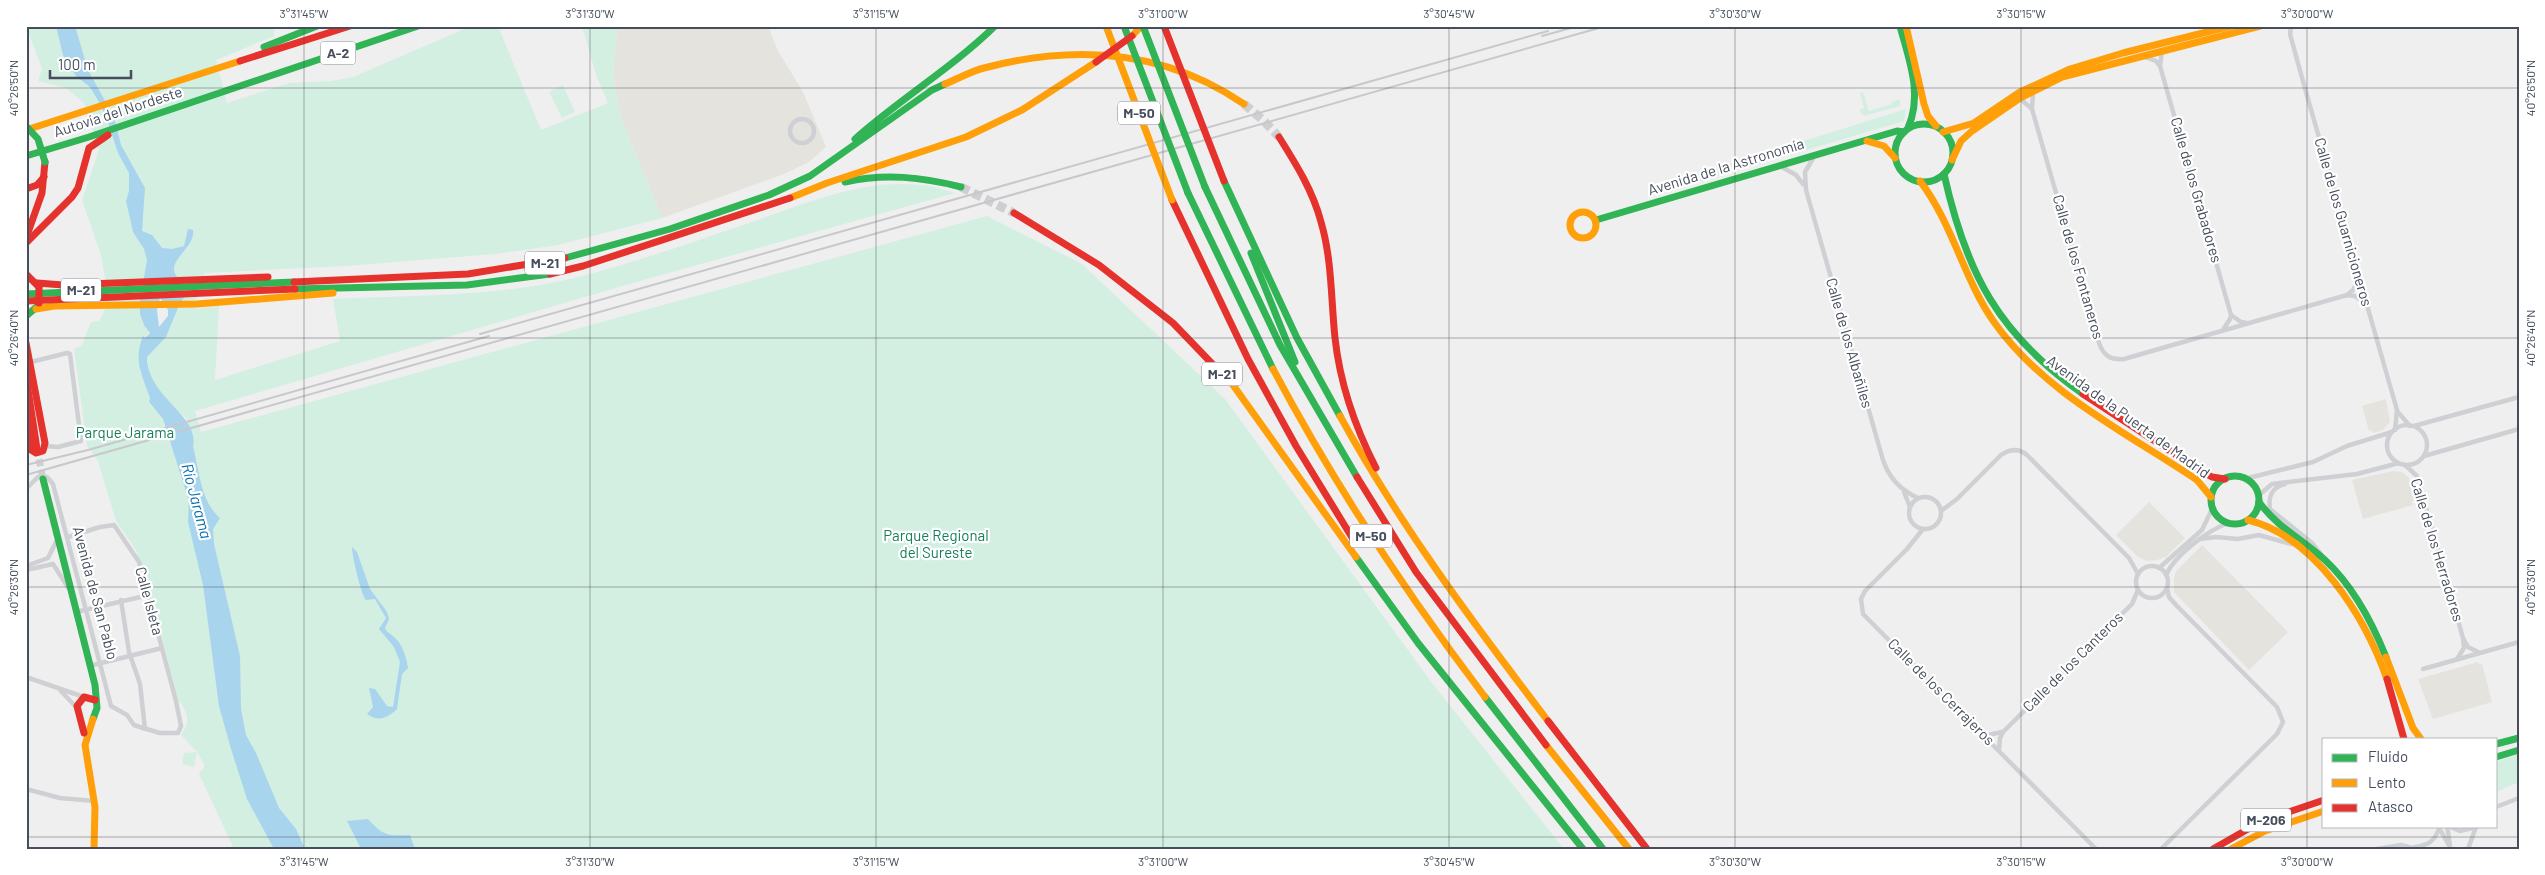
<svg xmlns="http://www.w3.org/2000/svg" width="2545" height="875" viewBox="0 0 2545 875" font-family="Barlow,sans-serif">
<rect width="100%" height="100%" fill="#f0efef"/>
<!-- commercial -->
<g fill="#e5e3dd">
<polygon points="617,26 768,26 778,51 803,92 826,147 809,162 784,174 662,218 620,116 613,75"/>
<polygon points="2386,399 2390,422 2383,430 2373,433 2372,430 2369,431 2362,406"/>
<polygon points="2393,471 2402,472 2409,478 2415,500 2412,501 2413,505 2363,519 2352,480"/>
<polygon points="2149,502 2185,538 2166,557 2157,560 2147,561 2138,557 2116,535"/>
<polygon points="2202,545 2288,632 2249,670 2174,592 2174,578 2176,571"/>
<polygon points="2478,662 2479,665 2482,664 2492,702 2433,719 2418,679"/>
</g>
<!-- green -->
<g fill="#d3efe2" fill-rule="evenodd">
<path d="M26 26H274V36L216 60 227 103 289 83 332 81 353 77 471 26H498L541 130 608 103 596 75 582 26H617L613 75 620 116 662 218 558 245 495 254 346 266 205 273 197 294 196 309 219 306 215 380 340 341 333 299C412 295 492 297 570 279 627 265 684 245 740 226 809 203 882 167 955 193L633 283 195 411 201 432 987 216 1082 264 1225 399 1432 683 1564 849H234L199 774 205 766 197 752 194 767 182 764 184 753 197 752 181 735C191 722 188 712 178 700L155 610 136 550 116 521 98 461 87 446 74 349 82 345 91 322 99 321 105 310V278L101 255 82 200 99 149 84 103 66 88 38 81 42 69ZM160 295H186L180 303 166 337 147 357 150 376 160 393 186 418 191 434 169 441 163 419 149 403 150 398 140 371 143 337 145 338 150 330 144 325 140 314Z"/>
<polygon points="563,85 575,112 562,118 549,92"/>
<polygon points="1863,92 1869,111 1892,104 1891,102 1900,99 1900,106 1864,116 1859,110 1864,108 1860,93"/>
<polygon points="1906,109 1904,121 1702,181 1694,180 1691,176"/>
<polygon points="2519,754 2519,782 2496,792 2496,762"/>
</g>
<!-- water -->
<g fill="#a8d4ee" fill-rule="evenodd">
<path d="M56 26H75L88 70 114 117 121 145 145 188 142 231 152 235 162 248 172 249 184 246 188 229 193 230C196 247 166 261 176 275 179 280 183 287 186 295L180 303 166 337 147 357C147 398 200 414 193 447 200 473 200 500 220 518L213 529 214 544 240 656 241 709 246 735 256 753 279 808 296 829 305 849H274L247 799 231 749 219 706 203 585 188 522 189 501 163 419 149 402 150 398C142 375 133 361 143 336L145 338 150 333 144 325 140 314V301L147 260 144 249 133 232 126 201 129 191V173L118 153 107 119 99 102 90 87 76 76 63 55ZM160 298 168 310V316L159 327 157 310Z"/>
<path d="M352 547 357 552 370 589 387 612 389 619 385 628C387 633 390 633 394 637 402 643 407 659 408 668L402 674 397 709C388 717 379 723 367 714L373 707 369 688 375 689 387 706 393 707 400 662 394 647 379 629 386 618 375 599 366 600C361 595 352 555 352 547Z"/>
<path d="M368 819C383 836 388 836 410 835L415 849H361L347 821Z"/>
</g>
<g fill="none" stroke-linecap="round" stroke-linejoin="round">
<!-- secondary-tunnel -->
<polyline stroke="#cecfd2" stroke-width="7" stroke-dasharray="7 3.5" stroke-linecap="butt" points="37,449 43,479"/>
<!-- highway-tunnel -->
<g stroke="#cecfd2" stroke-width="9" stroke-dasharray="9 4.5" stroke-linecap="butt">
<polyline points="1244,104 1263,120 1279,137"/>
<polyline points="961,187 1014,213"/>
</g>
<!-- street -->
<g stroke="#ced0d3" stroke-width="4.5">
<polyline points="2291,26 2290,34 2304,85 2397,410 2395,430"/>
<polyline points="2162,51 2160,66 2231,315 2230,319 2223,330"/>
<polyline points="2145,57 2156,61 2160,66"/>
<path d="M2033 92 2032 109 2099 343C2104 356 2110 360 2124 359L2347 295 2355 296 2366 303"/>
<polyline points="2018,97 2031,108"/>
<circle cx="802" cy="131" r="12"/>
<path d="M1815 155 1805 172 1806 190 1883 460C1889 478 1900 490 1918 498"/>
<polyline points="1780,166 1796,175 1803,184"/>
<polyline points="2347,295 2353,290 2359,279"/>
<polyline points="2231,315 2241,322 2247,323"/>
<polyline points="31,362 67,353 70,354 81,441 58,447 45,446"/>
<polyline points="2397,411 2410,426"/>
<circle cx="2407" cy="445" r="20"/>
<polyline points="2414,426 2519,397"/>
<polyline points="2424,456 2519,429"/>
<polyline points="2405,465 2417,476 2463,638 2464,648 2457,659"/>
<polyline points="2244,479 2313,462 2347,446 2392,432"/>
<path d="M2285 484C2272 487 2268 497 2270 509L2312 543 2320 553"/>
<polyline points="26,489 38,477 47,477 53,484 111,706 127,715 134,725 140,727 160,733 178,733 181,726 176,701 139,562 114,525 100,527 68,537"/>
<polyline points="1904,492 1910,507"/>
<polyline points="2258,496 2272,484 2357,474 2399,463"/>
<circle cx="1925" cy="513" r="16"/>
<path d="M1941 511 1957 499 2001 455C2010 449 2019 448 2027 455L2129 558 2138 574"/>
<polyline points="1923,529 1907,549 1865,591 1861,599 1863,614 2096,849"/>
<polyline points="2200,539 2216,537 2238,539 2259,535 2291,544"/>
<polyline points="26,566 48,558 57,540"/>
<circle cx="2152" cy="582" r="16"/>
<polyline points="2159,568 2202,530 2212,509"/>
<polyline points="26,570 53,564 69,589"/>
<path d="M2166 575C2175 555 2207 531 2228 523"/>
<polyline points="121,600 129,652 140,684 145,729"/>
<polyline points="76,612 149,595"/>
<polyline points="2464,640 2468,647 2478,652"/>
<polyline points="89,666 162,648"/>
<polyline points="2423,669 2519,642"/>
<polyline points="26,677 84,697"/>
<polyline points="60,690 77,708"/>
<polyline points="1984,736 2002,732"/>
<polyline points="1999,750 2000,738 2003,732 2132,604 2138,590"/>
<polyline points="26,789 60,798 94,801"/>
<polyline points="2496,807 2519,798"/>
<polyline points="2438,826 2451,849"/>
<polyline points="2447,826 2450,845"/>
<polyline points="2448,826 2460,831 2476,827"/>
<path d="M2415 847C2428 845 2434 842 2439 829"/>
<polyline points="2161,849 2277,734 2283,722 2277,707 2176,605 2169,597 2167,588"/>
<polyline points="2377,849 2401,845 2417,849"/>
<polyline points="2468,849 2476,827"/>
</g>
<!-- fast -->
<g stroke="#30b455" stroke-width="7">
<path d="M1900 26C1909 60 1923 94 1908 128"/>
<polyline points="264,47 317,26"/>
<circle cx="1924" cy="153" r="29"/>
<path d="M855 139C900 99 952 68 995 26"/>
<polyline points="26,156 89,137 418,26"/>
<path d="M1944 174C1966 273 1998 334 2083 394"/>
<polyline points="1224,181 1297,338 1340,416"/>
<path d="M845 182C885 173 922 177 961 187"/>
<polyline points="1205,187 1280,345 1357,477"/>
<polyline points="1188,193 1273,369"/>
<polyline points="1596,220 1897,131 1904,132"/>
<polyline points="1251,253 1295,362"/>
<polyline points="565,258 670,229 769,195 810,176 932,90 945,84"/>
<polyline points="295,289 467,285 550,274"/>
<polyline points="26,294 294,282"/>
<polyline points="26,316 39,305"/>
<circle cx="2235" cy="500" r="24"/>
<polyline points="43,479 95,685 97,708 93,719"/>
<path d="M2259 502C2277 527 2303 540 2325 560 2353 586 2372 622 2386 657"/>
<polyline points="1356,557 1418,643 1583,849"/>
<polyline points="1485,697 1603,849"/>
<polyline points="2496,744 2519,738"/>
<polyline points="2496,757 2519,750"/>
</g>
<!-- slow -->
<g stroke="#ff9f0a" stroke-width="7">
<polyline points="1906,26 1924,104 1928,116 1936,126"/>
<polyline points="1133,35 1141,26"/>
<path d="M945 84C958 79 971 71 984 68 1075 44 1165 50 1244 104"/>
<polyline points="26,130 240,61"/>
<polyline points="1943,132 1974,123 2020,92 2070,69 2123,53 2231,26"/>
<polyline points="1867,141 1884,146 1895,158"/>
<polyline points="1952,160 1961,141 1972,131 2020,98 2062,77 2260,26"/>
<path d="M1920 181C1953 224 1963 278 1994 322 2043 392 2127 433 2197 480L2211 497"/>
<polyline points="790,198 827,183 966,137 1022,110 1096,62"/>
<circle cx="1583" cy="225" r="13"/>
<polyline points="36,309 54,306 197,304 333,293"/>
<path d="M1273 369C1334 484 1406 593 1485 697"/>
<polyline points="1223,375 1233,385 1356,557"/>
<path d="M1340 416C1399 524 1474 624 1548 721"/>
<path d="M2248 520C2316 537 2365 617 2387 679"/>
<polyline points="2386,657 2413,728 2421,739"/>
<polyline points="93,719 85,745 95,807 94,849"/>
<polyline points="1546,745 1629,849"/>
<polyline points="2231,849 2265,831 2324,811"/>
</g>
<!-- jam -->
<g stroke="#e5322d" stroke-width="7">
<polyline points="240,61 350,26"/>
<path d="M1279 137C1296 164 1313 191 1321 222 1332 259 1331 300 1335 338 1340 384 1355 427 1376 468"/>
<polyline points="26,189 37,185 44,177"/>
<polyline points="1172,200 1248,359 1296,446 1356,544"/>
<polyline points="1014,213 1099,265 1173,323 1223,375"/>
<polyline points="26,238 42,193 45,162"/>
<polyline points="26,243 72,197 78,188 89,148 108,135"/>
<polyline points="26,274 39,287"/>
<polyline points="550,274 583,266 790,198"/>
<polyline points="294,282 468,274 565,258"/>
<polyline points="37,283 63,285 268,277"/>
<polyline points="26,301 295,289"/>
<polyline points="26,343 45,443 43,451 36,453 31,450 26,420"/>
<polyline points="26,376 37,449"/>
<polyline points="2083,394 2201,471 2212,477 2225,479"/>
<polyline points="1357,477 1416,572 1546,745"/>
<polyline points="2387,679 2404,739"/>
<polyline points="1548,721 1647,849"/>
<polyline points="84,733 77,706 84,697 95,700"/>
<polyline points="2213,849 2262,821 2324,800"/>
</g>
<!-- rail -->
<g stroke="#c7c8ca" stroke-width="2">
<polyline points="1542,36 1578,26"/>
<polyline points="480,334 1548,31"/>
<polyline points="26,465 88,450 489,336"/>
<polyline points="26,475 1606,26"/>
</g>
<!-- fast-bridge -->
<g stroke="#30b455" stroke-width="7">
<polyline points="1124,26 1188,193"/>
<polyline points="1143,26 1205,187"/>
<polyline points="26,126 38,139 45,162"/>
</g>
<!-- slow-bridge -->
<polyline stroke="#ff9f0a" stroke-width="7" points="1106,26 1172,200"/>
<!-- jam-bridge -->
<g stroke="#e5322d" stroke-width="7">
<polyline points="1164,26 1224,181"/>
<polyline points="1096,62 1132,36"/>
<polyline points="39,288 39,303"/>
</g>
</g>
<!-- ticks -->
<path fill="none" stroke="#464e5c" stroke-width="1" stroke-opacity="0.45" d="M304 26V849M590 26V849M876 26V849M1163 26V849M1449 26V849M1735 26V849M2021 26V849M2307 26V849M26 88H2519M26 338H2519M26 587H2519M26 837H2519"/>
<g text-anchor="middle" stroke-width="4.5" stroke-linejoin="round" paint-order="stroke">
<!-- shield labels -->
<g fill="#fff" stroke="#7e838d" stroke-width="1">
<rect x="320.5" y="41.5" width="35" height="23" rx="4"/>
<rect x="1118" y="101.5" width="42" height="23" rx="4"/>
<rect x="525" y="251.5" width="40" height="23" rx="4"/>
<rect x="61" y="278.5" width="40" height="23" rx="4"/>
<rect x="1202" y="362.5" width="40" height="23" rx="4"/>
<rect x="1350" y="524.5" width="42" height="23" rx="4"/>
<rect x="2241" y="808.5" width="50" height="23" rx="4"/>
</g>
<g font-size="14" font-weight="bold" fill="#464e5c">
<text x="338" y="58">A-2</text>
<text x="1139" y="118">M-50</text>
<text x="545" y="268">M-21</text>
<text x="81" y="295">M-21</text>
<text x="1222" y="379">M-21</text>
<text x="1371" y="541">M-50</text>
<text x="2266" y="825">M-206</text>
</g>
<!-- street labels -->
<g font-size="15" fill="#464e5c" stroke="#fff">
<text transform="translate(118 112) rotate(-18)" y="5">Autovía del Nordeste</text>
<text transform="translate(1726 167) rotate(-17)" y="5">Avenida de la Astronomía</text>
<text transform="translate(2196 190) rotate(74)" y="5">Calle de los Grabadores</text>
<text transform="translate(2343 222) rotate(74)" y="5">Calle de los Guarnicioneros</text>
<text transform="translate(2078 267) rotate(74)" y="5">Calle de los Fontaneros</text>
<text transform="translate(1849 343) rotate(74)" y="5">Calle de los Albañiles</text>
<text transform="translate(2128 417) rotate(36)" y="5">Avenida de la Puerta de Madrid</text>
<text transform="translate(2437 550) rotate(73)" y="5">Calle de los Herradores</text>
<text transform="translate(95 593) rotate(75)" y="5">Avenida de San Pablo</text>
<text transform="translate(149 601) rotate(75)" y="5">Calle Isleta</text>
<text transform="translate(2073 662) rotate(-45)" y="5">Calle de los Canteros</text>
<text transform="translate(1941 692) rotate(45)" y="5">Calle de los Cerrajeros</text>
</g>
<!-- park labels -->
<g font-size="15" fill="#167e5b" stroke="#fff">
<text x="125" y="438">Parque Jarama</text>
<text x="936" y="541">Parque Regional<tspan x="936" dy="17">del Sureste</tspan></text>
</g>
<!-- water labels -->
<g font-size="16" font-style="italic" fill="#0b70aa" stroke="#fff">
<text transform="translate(197 501) rotate(75)" y="6">Río Jarama</text>
</g>
</g>
<!-- border -->
<rect width="2545" height="875" fill="none" stroke="#ffffff" stroke-width="55"/>
<!-- legend -->
<rect x="2322" y="738" width="175" height="90" fill="#ffffff" stroke="#b5b8be"/>
<rect x="2332" y="754" width="25" height="8" fill="#30b455" stroke="#b5b8be"/>
<text x="2368" y="762" font-size="15" fill="#464e5c">Fluido</text>
<rect x="2332" y="779" width="25" height="8" fill="#ff9f0a" stroke="#b5b8be"/>
<text x="2368" y="788" font-size="15" fill="#464e5c">Lento</text>
<rect x="2332" y="804" width="25" height="8" fill="#e5322d" stroke="#b5b8be"/>
<text x="2368" y="812" font-size="15" fill="#464e5c">Atasco</text>
<!-- scale -->
<path d="M50 70v8h81v-8" fill="none" stroke="#464e5c" stroke-width="2.5"/>
<text x="58" y="70" font-size="15" fill="#464e5c" stroke="#ffffff" stroke-width="4" paint-order="stroke">100 m</text>
<rect x="28" y="28" width="2490" height="820" fill="none" stroke="#464e5c" stroke-width="2"/>
<g font-size="12" text-anchor="middle" fill="#464e5c">
<text x="304" y="18">3°31'45"W</text>
<text x="590" y="18">3°31'30"W</text>
<text x="876" y="18">3°31'15"W</text>
<text x="1163" y="18">3°31'00"W</text>
<text x="1449" y="18">3°30'45"W</text>
<text x="1735" y="18">3°30'30"W</text>
<text x="2021" y="18">3°30'15"W</text>
<text x="2307" y="18">3°30'00"W</text>
<text transform="translate(14 88) rotate(-90)" y="4">40°26'50"N</text>
<text transform="translate(2531 88) rotate(-90)" y="4">40°26'50"N</text>
<text transform="translate(14 338) rotate(-90)" y="4">40°26'40"N</text>
<text transform="translate(2531 338) rotate(-90)" y="4">40°26'40"N</text>
<text transform="translate(14 587) rotate(-90)" y="4">40°26'30"N</text>
<text transform="translate(2531 587) rotate(-90)" y="4">40°26'30"N</text>
<text x="304" y="866">3°31'45"W</text>
<text x="590" y="866">3°31'30"W</text>
<text x="876" y="866">3°31'15"W</text>
<text x="1163" y="866">3°31'00"W</text>
<text x="1449" y="866">3°30'45"W</text>
<text x="1735" y="866">3°30'30"W</text>
<text x="2021" y="866">3°30'15"W</text>
<text x="2307" y="866">3°30'00"W</text>
</g>
</svg>
